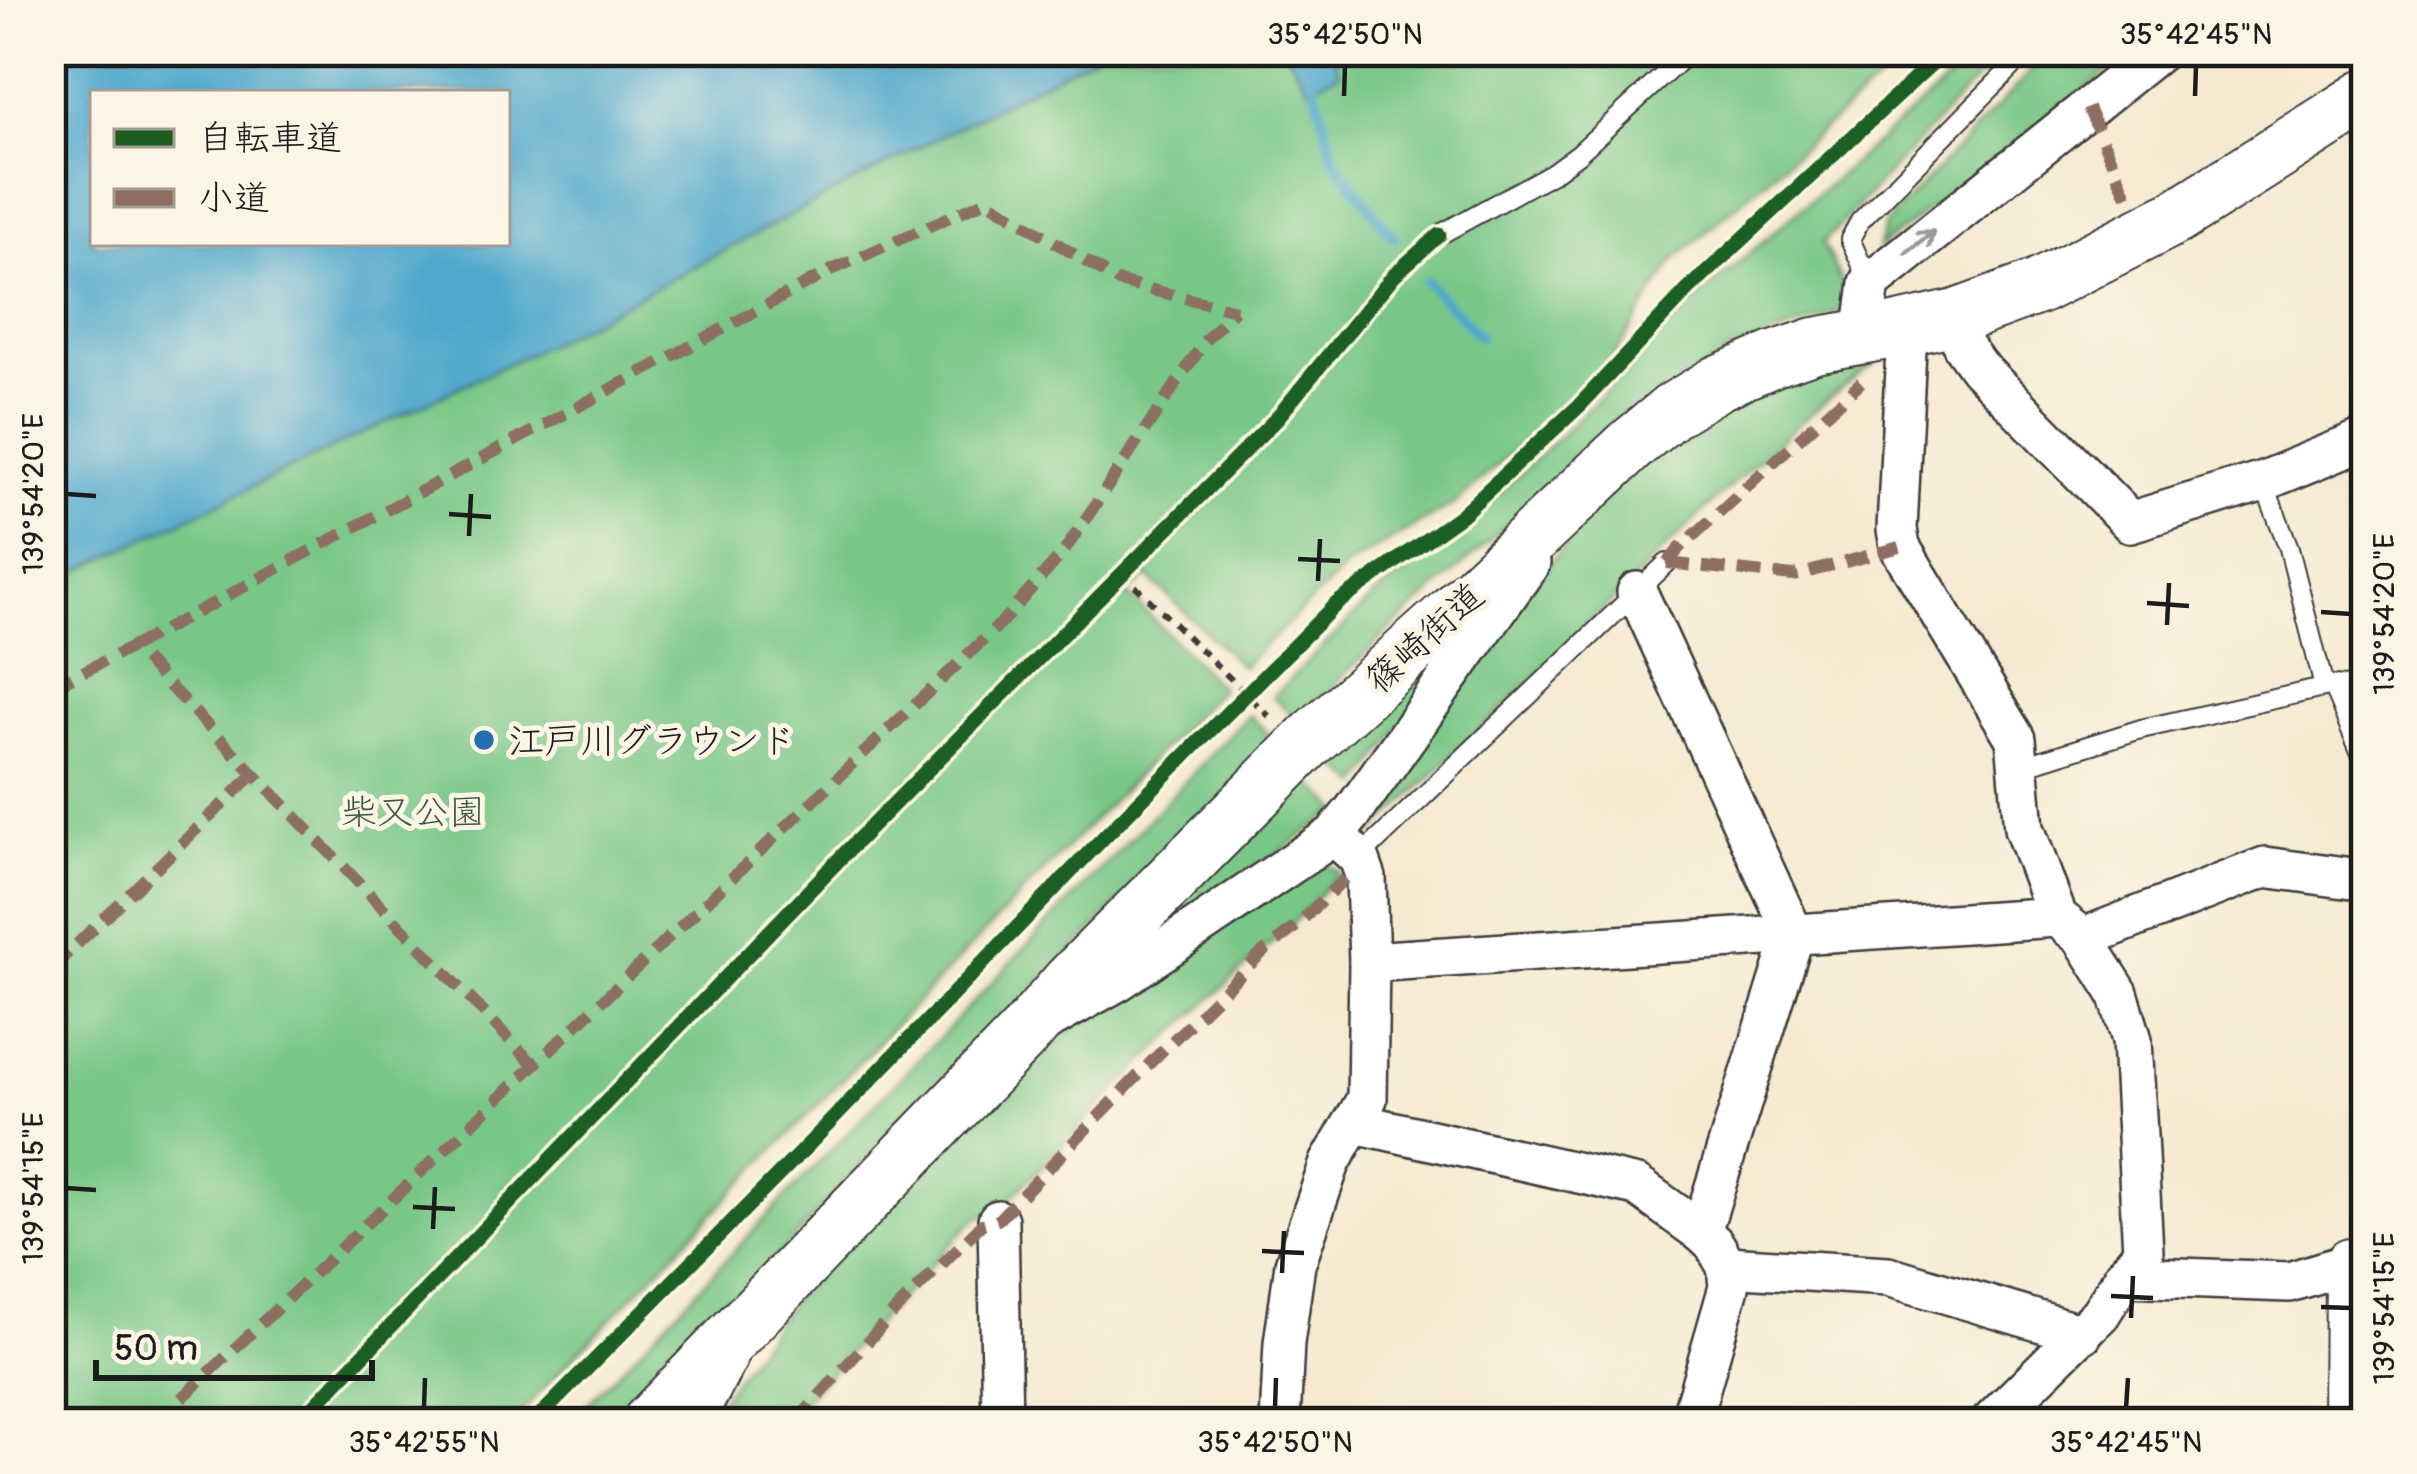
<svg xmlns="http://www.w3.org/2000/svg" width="2417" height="1474" viewBox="0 0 2417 1474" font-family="Pangolin,'Klee One',sans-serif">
<rect width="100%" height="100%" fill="#fcf5e5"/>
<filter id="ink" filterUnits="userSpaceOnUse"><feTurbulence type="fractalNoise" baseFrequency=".00833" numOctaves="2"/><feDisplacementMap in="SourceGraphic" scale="24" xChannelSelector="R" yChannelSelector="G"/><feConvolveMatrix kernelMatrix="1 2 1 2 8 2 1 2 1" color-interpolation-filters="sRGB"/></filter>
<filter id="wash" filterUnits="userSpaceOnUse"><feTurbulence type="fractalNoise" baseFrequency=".004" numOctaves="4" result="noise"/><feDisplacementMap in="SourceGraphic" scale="48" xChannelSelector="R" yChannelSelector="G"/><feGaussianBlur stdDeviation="2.7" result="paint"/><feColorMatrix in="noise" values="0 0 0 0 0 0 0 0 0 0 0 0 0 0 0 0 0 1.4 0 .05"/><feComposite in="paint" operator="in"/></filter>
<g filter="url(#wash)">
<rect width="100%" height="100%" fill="#f6e9d1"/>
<!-- green -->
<g fill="#79c787" stroke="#4a7252" stroke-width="3">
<polygon points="1101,51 1285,51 1309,88 1338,73 1334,51 1913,51 1675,259 1612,360 1457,502 1350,564 1242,667 1147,576 1125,595 1131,597 1221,688 510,1423 51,1423 51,584 540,348"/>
<polygon points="1982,51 2003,51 1823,243 1848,296 1840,312 1728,352 1599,442 1387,633 1297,721 1273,696 1375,596 1470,521 1601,396 1705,292"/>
<polygon points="2044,51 2135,51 1879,248 1885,224 2023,80"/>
<path d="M1878 361C1767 442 1671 544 1573 640 1506 707 1436 772 1368 837L1367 817 1511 609 1607 494 1653 450 1772 380Z"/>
<polygon points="1496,594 1360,785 1330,758"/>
<polygon points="1249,715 1277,743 874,1153 620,1423 569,1423"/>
<polygon points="1304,775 1339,810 1108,972"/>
<polygon points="1324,863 1340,872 1289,927 1157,1049 999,1210 980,1217 969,1225 782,1423 703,1423 793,1299 995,1089 1123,988"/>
</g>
<!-- water -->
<g fill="#4fa8cc" stroke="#366274" stroke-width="3" fill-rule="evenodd">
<path d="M51 51H1101L540 348 51 584ZM93 93H507V243H93Z"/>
<polygon points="1285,51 1334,51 1339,73 1309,88"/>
</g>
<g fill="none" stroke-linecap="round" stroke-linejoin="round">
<!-- stream -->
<g stroke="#4fa8cc" stroke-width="10">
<polyline points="1305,51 1335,161 1394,238"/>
<polyline points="1426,281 1479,336"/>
</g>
</g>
</g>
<g filter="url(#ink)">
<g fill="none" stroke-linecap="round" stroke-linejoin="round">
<defs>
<g id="service">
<polyline points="1439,235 1552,173 1578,154 1690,51"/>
<polyline points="1870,283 1850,239 1860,221 2013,66 2022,51"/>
<polyline points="2263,481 2289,548 2324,687"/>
<polyline points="2332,686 2366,765"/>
<polyline points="2020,767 2141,729 2332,686 2366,688"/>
<polyline points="1359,858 1667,563"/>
</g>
<g id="minor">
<polyline points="1956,317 1963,346 1978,367 2130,522 2263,481 2366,439"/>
<polyline points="1907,329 1897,529 1900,547 2016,739 2024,828 2057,917 2083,938 2118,993 2132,1040 2143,1252 2124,1276 2100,1314 1990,1423"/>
<polyline points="1863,335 1870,283 2159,51"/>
<polyline points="1637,592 1794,935 1701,1232"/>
<polyline points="2083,938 2265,867 2366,881"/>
<polyline points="1369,962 2057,917"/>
<polyline points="1050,1019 1118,981 1334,835 1353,812 1530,563"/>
<polyline points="1355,1123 1637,1186 1701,1232 1714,1244 1727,1266 1729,1287 1690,1423"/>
<polyline points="998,1220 1002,1423"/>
<polyline points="1727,1266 1888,1276 2082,1334"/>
<polyline points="2124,1276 2289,1282 2366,1258"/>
<polyline points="693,1423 727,1359"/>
<polyline points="1280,1423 1284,1343 1295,1264 1330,1163 1367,1099 1369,962 1366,878 1359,858 1334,835"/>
</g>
<polyline id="tertiary" points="2348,1423 2349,1263"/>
<polyline id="secondary" points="649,1423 1025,1033 1070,981 1310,740 1452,613 1633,443 1673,410 1718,383 1774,359 1815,345 1894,331 1956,317 2038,287 2176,217 2366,97"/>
</defs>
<!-- service casing -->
<use href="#service" stroke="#3d3b37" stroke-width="22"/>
<!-- minor casing -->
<use href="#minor" stroke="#3d3b37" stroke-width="44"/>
<!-- tertiary casing -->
<use href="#tertiary" stroke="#3d3b37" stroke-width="52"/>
<!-- secondary casing -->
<use href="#secondary" stroke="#3d3b37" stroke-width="58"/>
<!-- path -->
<g stroke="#3d3b37" stroke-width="6" stroke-dasharray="9 9" stroke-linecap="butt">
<polyline points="1688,290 1945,51"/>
<polyline points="1122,573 1269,716"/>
<polyline points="303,1418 309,1423"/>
<polyline points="533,1423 808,1145 1105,836 1336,604"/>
</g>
<!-- service -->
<use href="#service" stroke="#fff" stroke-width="18"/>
<!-- minor -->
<use href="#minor" stroke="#fff" stroke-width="39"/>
<!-- tertiary -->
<use href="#tertiary" stroke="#fff" stroke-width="48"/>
<!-- secondary -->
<use href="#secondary" stroke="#fff" stroke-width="54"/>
<!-- quiet -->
<g stroke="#8d6e63" stroke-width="12" stroke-dasharray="24 12" stroke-linecap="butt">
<polyline points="2088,108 2132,207"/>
<polyline points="1667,563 1680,548 1861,382"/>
<polyline points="1667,563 1794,576 1900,547"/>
<polyline points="132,647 832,270 987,200 1119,282 1235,310"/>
<polyline points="51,688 132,647 534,1065"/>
<polyline points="51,969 254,774"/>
<polyline points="156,1423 1000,624 1063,553 1207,338 1235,310"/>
<polyline points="795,1423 894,1312 982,1224 998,1220 1156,1057 1261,954 1294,928 1345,878"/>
</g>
<defs>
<g id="cycleway">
<polyline points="298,1423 852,846 1277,418 1394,275 1439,235"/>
<polyline points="533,1423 808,1145 1105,836 1336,604 1461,515 1579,406 1688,290 1945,51"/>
</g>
</defs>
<!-- cycleway casing -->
<use href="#cycleway" stroke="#fcf5e5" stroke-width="22"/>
<!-- cycleway -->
<use href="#cycleway" stroke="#1b5e20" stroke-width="15"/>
</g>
<!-- one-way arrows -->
<defs><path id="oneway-shaft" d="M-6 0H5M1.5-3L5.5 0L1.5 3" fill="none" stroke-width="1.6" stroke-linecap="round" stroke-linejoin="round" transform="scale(3)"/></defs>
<use stroke="#999" href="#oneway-shaft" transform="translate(1920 242) rotate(-39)"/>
</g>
<!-- ticks -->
<path fill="none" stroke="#1c1c1c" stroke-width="4.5" d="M1344 96 1345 66M2195 96 2196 66M66 494 96 496M449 514 491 517M469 536 471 494M1298 559 1340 561M1318 581 1320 539M2147 603 2189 606M2321 612 2351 614M2167 625 2169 583M66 1188 96 1190M413 1207 455 1209M433 1229 435 1187M1262 1251 1304 1253M1282 1273 1284 1231M2111 1296 2153 1298M2321 1307 2351 1308M2131 1318 2133 1276M424 1408 425 1378M1275 1408 1276 1378M2126 1408 2128 1378"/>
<!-- markers -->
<circle fill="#1f6fb2" stroke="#fcf5e5" stroke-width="4.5" cx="484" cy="740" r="12"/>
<g text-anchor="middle" stroke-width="10" stroke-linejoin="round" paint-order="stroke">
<!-- street labels -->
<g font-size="36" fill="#1c1c1c" stroke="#fcf5e5">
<text transform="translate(1424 637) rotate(-42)" y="13">篠崎街道</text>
</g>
<!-- poi labels -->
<g font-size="36" fill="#1c1c1c" stroke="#fcf5e5" text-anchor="start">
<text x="508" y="753">江戸川グラウンド</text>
</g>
<!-- park labels -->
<g font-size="36" fill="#3d5841" stroke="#fcf5e5">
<text x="413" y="824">柴又公園</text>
</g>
</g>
<!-- margin -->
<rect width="2417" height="1474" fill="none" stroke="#fcf5e5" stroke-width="132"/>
<!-- legend -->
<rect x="90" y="90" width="420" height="156" fill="#fcf5e5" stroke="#a29e95" stroke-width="3"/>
<rect x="114" y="129" width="60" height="18" fill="#1b5e20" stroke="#a29e95" stroke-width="3"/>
<text x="198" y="150" font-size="36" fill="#1c1c1c">自転車道</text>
<rect x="114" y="189" width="60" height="18" fill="#8d6e63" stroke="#a29e95" stroke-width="3"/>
<text x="198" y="210" font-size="36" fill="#1c1c1c">小道</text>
<!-- scale -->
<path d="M96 1360v18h276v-18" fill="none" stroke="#1c1c1c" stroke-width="6"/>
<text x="114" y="1360" font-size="36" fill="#1c1c1c" stroke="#fcf5e5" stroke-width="9" paint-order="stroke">50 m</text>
<rect x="66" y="66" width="2285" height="1342" fill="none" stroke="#1c1c1c" stroke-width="4.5"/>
<g font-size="30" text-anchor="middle" fill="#1c1c1c">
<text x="1345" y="44">35°42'50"N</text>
<text x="2196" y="44">35°42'45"N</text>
<text transform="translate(33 494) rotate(-90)" y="10">139°54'20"E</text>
<text transform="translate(2384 614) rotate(-90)" y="10">139°54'20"E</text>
<text transform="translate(33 1188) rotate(-90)" y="10">139°54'15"E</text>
<text transform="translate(2384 1308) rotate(-90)" y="10">139°54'15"E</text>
<text x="424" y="1452">35°42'55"N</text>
<text x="1275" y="1452">35°42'50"N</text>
<text x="2126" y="1452">35°42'45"N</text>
</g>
</svg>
